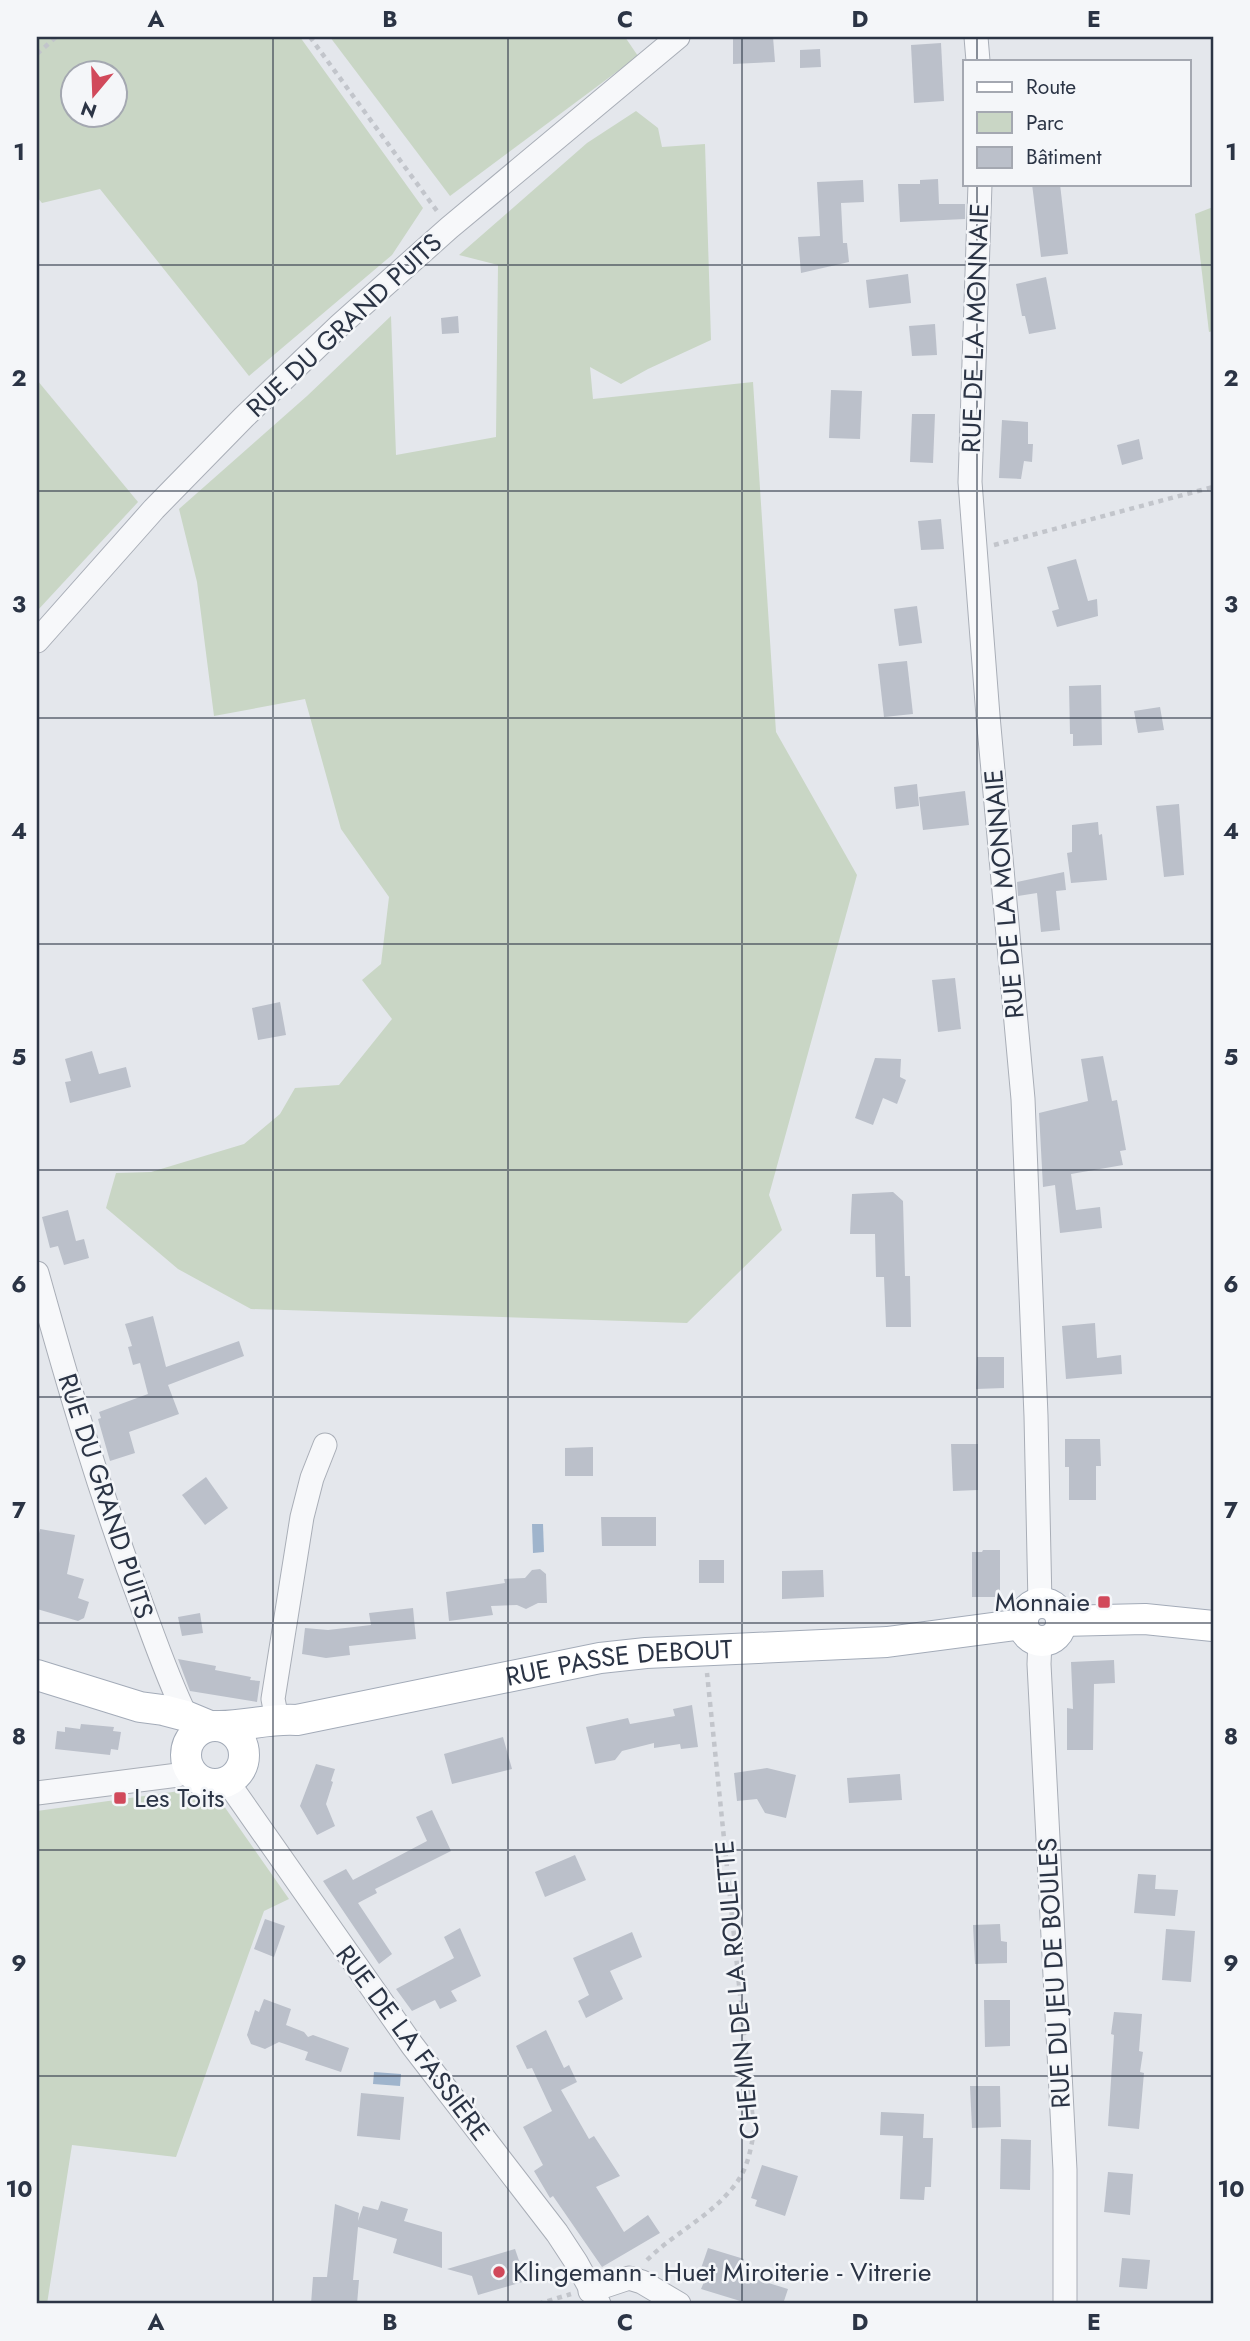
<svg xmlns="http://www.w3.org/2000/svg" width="1250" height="2341" viewBox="0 0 1250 2341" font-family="Jost,sans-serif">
<rect width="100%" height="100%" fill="#e4e7ec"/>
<!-- green -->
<g fill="#c9d6c5" fill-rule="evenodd">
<path d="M37 37H300L423 208 392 255 249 376 100 189 42 203 37 197ZM74 74H116V116H74Z"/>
<polygon points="330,37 625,37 638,56 450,196"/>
<polygon points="636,111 658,128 662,147 705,144 711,340 648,369 621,384 590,367 593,399 753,382 776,732 857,875 769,1195 782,1230 687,1323 251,1309 178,1269 106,1208 116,1173 151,1172 244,1144 280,1114 295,1088 339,1085 392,1019 362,980 381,964 389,897 341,829 305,699 214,716 197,582 179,509 307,396 391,316 396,455 496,437 498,265 459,255 587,143"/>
<polygon points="1213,207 1213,331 1209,332 1195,214"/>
<polygon points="37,380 138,502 37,611"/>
<polygon points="194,1789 219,1799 289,1899 264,1911 176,2157 72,2145 47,2304 37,2304 37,1811"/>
</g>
<!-- water -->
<g fill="#9fb4cc">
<polygon points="532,1524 543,1524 544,1552 533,1553"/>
<polygon points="374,2072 401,2074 400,2086 373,2084"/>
</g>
<!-- building -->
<g fill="#bbc0ca">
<polygon points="733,37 773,37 775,62 733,64"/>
<polygon points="941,43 944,101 914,103 911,45"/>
<polygon points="820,49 821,67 800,68 800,50"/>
<polygon points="938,179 939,204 965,204 965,219 900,222 898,184 920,184 920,180"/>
<polygon points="863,180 864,202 841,203 843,243 847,243 849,262 801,273 798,237 820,236 817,182"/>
<polygon points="1032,184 1060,184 1068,254 1041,257"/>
<polygon points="908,274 911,303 869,308 866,280"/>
<polygon points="1046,277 1056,329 1029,334 1025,316 1022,316 1016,284"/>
<polygon points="458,316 459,333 442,334 441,318"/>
<polygon points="935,324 937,355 912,356 909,326"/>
<polygon points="831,390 862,391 860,439 829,438"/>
<polygon points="912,414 935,414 933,463 910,462"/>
<polygon points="1002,420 1028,422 1028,444 1033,444 1032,462 1024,461 1021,479 999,478"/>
<polygon points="1139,439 1143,459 1122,465 1117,445"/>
<polygon points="941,519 944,549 921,550 918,521"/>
<polygon points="1076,559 1088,601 1097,599 1098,616 1057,627 1052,611 1059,609 1047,567"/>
<polygon points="917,606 922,643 899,646 894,609"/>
<polygon points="907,661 913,714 884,717 878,664"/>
<polygon points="1101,685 1102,745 1073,746 1073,734 1070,734 1069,686"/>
<polygon points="1160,707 1164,730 1138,733 1134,711"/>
<polygon points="917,784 919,806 896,809 894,787"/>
<polygon points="965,791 969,825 923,830 919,797"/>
<polygon points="1179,804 1184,875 1164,877 1156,806"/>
<polygon points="1098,822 1099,835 1102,834 1107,880 1071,883 1067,853 1072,852 1072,825"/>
<polygon points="1064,872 1066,890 1056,891 1060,930 1041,932 1037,893 1018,896 1017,882"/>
<polygon points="955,978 961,1029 938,1032 932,980"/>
<polygon points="280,1002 286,1035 258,1040 252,1008"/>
<polygon points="92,1051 99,1074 126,1067 131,1087 70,1103 65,1082 71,1081 65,1059"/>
<polygon points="1103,1056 1112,1101 1117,1100 1126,1150 1120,1151 1123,1165 1071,1174 1076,1210 1100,1207 1102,1228 1060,1233 1055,1185 1043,1187 1039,1113 1088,1101 1081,1059"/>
<polygon points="875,1058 901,1059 900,1077 906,1080 897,1104 883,1098 873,1125 855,1118"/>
<polygon points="893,1192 903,1201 905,1276 910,1276 911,1327 886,1327 884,1277 876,1277 875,1234 850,1234 852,1194"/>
<polygon points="68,1210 76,1241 84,1239 89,1258 64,1265 58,1246 50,1248 42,1217"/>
<polygon points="153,1316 166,1367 239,1341 244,1356 168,1385 179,1414 129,1432 135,1453 110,1461 98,1419 101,1418 99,1412 148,1394 140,1363 133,1365 128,1347 132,1346 125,1324"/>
<polygon points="1095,1323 1097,1358 1121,1355 1122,1374 1066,1379 1062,1326"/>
<polygon points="977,1357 1004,1357 1004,1388 976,1389"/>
<polygon points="1065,1439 1100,1439 1101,1466 1096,1466 1096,1500 1069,1500 1069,1467 1065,1467"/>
<polygon points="951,1444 978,1444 978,1490 953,1491"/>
<polygon points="593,1447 593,1476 565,1476 565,1448"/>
<polygon points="206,1477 228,1508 205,1525 182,1495"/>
<polygon points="601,1517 656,1517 656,1546 602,1546"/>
<polygon points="40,1529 75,1535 67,1574 84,1579 78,1598 89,1602 84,1618 78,1621 37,1609 37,1542"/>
<polygon points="983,1550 1000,1550 1000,1597 972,1597 972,1552 982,1552"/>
<rect x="699" y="1560" width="25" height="23"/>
<polygon points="540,1569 546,1574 547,1603 538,1603 526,1609 517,1605 491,1606 493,1615 449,1621 446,1592 505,1583 504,1579 525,1578 532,1570"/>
<polygon points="823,1570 824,1597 782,1599 782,1571"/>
<polygon points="413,1608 416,1639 349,1646 350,1655 326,1658 302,1654 305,1628 328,1630 371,1625 369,1613"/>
<polygon points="200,1613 203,1633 182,1636 178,1617"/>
<polygon points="178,1659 216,1666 215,1670 251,1677 250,1680 260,1681 257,1702 190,1691"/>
<polygon points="1114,1660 1115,1683 1094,1684 1093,1750 1067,1750 1067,1708 1073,1709 1071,1662"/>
<polygon points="692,1705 698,1747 681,1749 680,1744 654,1748 654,1743 622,1751 615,1760 595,1764 586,1727 628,1718 630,1724 675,1716 673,1709"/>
<polygon points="81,1724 114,1727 113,1731 121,1732 118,1750 111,1749 110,1755 55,1749 57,1731 65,1732 65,1727 80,1729"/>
<polygon points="503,1737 512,1769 452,1784 444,1754"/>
<polygon points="316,1764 335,1769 331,1781 333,1782 326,1804 335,1826 317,1835 300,1806"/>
<polygon points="767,1768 796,1775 786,1818 765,1813 757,1799 737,1801 734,1773"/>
<polygon points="900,1774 902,1800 849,1803 847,1778"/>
<polygon points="432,1810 451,1851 375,1889 377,1893 358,1903 392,1954 379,1964 323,1881 346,1869 353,1880 427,1841 416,1817"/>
<polygon points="575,1855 586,1880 545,1897 535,1872"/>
<polygon points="1138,1874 1156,1875 1155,1889 1178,1890 1175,1916 1134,1913"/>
<polygon points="265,1919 285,1926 274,1957 254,1949"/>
<polygon points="1000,1924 1001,1941 1007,1942 1007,1963 975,1964 973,1925"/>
<polygon points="460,1928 481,1976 451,1991 457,2001 440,2009 435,2000 412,2011 396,1989 454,1958 444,1937"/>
<polygon points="1166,1929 1195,1931 1191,1982 1162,1980"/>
<polygon points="632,1932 642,1957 610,1971 623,1999 586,2018 578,2001 589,1995 573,1958"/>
<polygon points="264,1999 291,2009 286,2025 304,2032 308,2037 313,2035 349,2048 341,2072 305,2060 308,2052 279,2042 265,2049 251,2044 247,2035 255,2010 259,2012"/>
<polygon points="984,2000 1010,2000 1010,2046 985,2047"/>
<polygon points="1114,2012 1142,2014 1139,2051 1143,2052 1140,2072 1144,2073 1139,2129 1108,2126 1114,2035 1111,2034"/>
<polygon points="546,2030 564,2068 569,2065 577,2082 561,2090 589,2139 594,2136 620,2176 596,2187 624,2232 648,2215 660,2233 602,2267 553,2196 550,2198 534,2171 543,2165 523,2127 552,2111 532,2068 527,2069 516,2046"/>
<polygon points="970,2086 1000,2086 1001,2127 972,2128"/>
<polygon points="361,2093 404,2097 400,2140 357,2136"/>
<polygon points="881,2112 924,2114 923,2138 933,2138 931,2187 925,2187 924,2200 900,2199 903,2136 880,2135"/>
<polygon points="1001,2139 1031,2140 1030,2190 1000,2189"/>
<polygon points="762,2165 798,2176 785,2216 755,2206 757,2200 751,2198"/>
<polygon points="1108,2172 1133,2174 1130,2215 1104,2212"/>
<polygon points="381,2201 408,2209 404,2221 442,2232 442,2268 393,2253 397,2239 358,2227 353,2280 359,2280 357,2304 311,2304 313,2277 327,2277 335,2204 359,2213 358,2221 363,2206 378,2210"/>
<polygon points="708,2248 744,2259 739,2274 788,2289 783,2304 750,2304 701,2289 704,2282 697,2280"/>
<polygon points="515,2249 526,2281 478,2295 472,2276 447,2269"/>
<polygon points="1122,2258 1150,2260 1147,2289 1119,2287"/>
</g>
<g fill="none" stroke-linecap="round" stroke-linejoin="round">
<defs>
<g id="minor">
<polyline points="976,37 978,61"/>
<polyline points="980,184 970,482 988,716 1023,1099 1036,1416 1040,1604"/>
<polyline points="37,641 154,509 244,417 340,325 449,228 678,37"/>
<path d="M37 1273C68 1384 100 1494 141 1603 155 1641 168 1679 186 1716"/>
<polyline points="1040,1641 1039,1664 1065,2170 1065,2304"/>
<polyline points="277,1719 273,1699 302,1517 312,1478 325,1445"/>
<polyline points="227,1781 412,2045 557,2233 576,2262 599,2304"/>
<polyline points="37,1793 178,1775 189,1769"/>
<polyline points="590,2291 629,2278 642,2282 679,2304"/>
</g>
<g id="major">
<circle cx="1042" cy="1622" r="19"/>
<polyline points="1061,1621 1145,1619 1213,1626"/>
<polyline points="37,1675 140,1707 163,1710 186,1716 210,1726"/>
<path id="s1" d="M219 1726C246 1726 271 1718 297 1720L600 1658 646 1653 887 1642 1022 1624"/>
<circle cx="215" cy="1755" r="29"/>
</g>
</defs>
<!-- minor casing -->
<use href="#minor" stroke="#a9aeb7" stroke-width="25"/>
<!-- major casing -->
<use href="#major" stroke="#a3abb8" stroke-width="32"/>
<!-- path -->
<g stroke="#c2c5cb" stroke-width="4.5" stroke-dasharray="5 5" stroke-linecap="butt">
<polyline points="310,37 437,211"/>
<polyline points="37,54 56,37"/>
<polyline points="994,545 1213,487"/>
<path d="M647 2260C675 2232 714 2215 737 2182 748 2167 751 2148 754 2131L707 1673"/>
<polyline points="538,2304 571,2294"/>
</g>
<!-- minor -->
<use href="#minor" stroke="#f7f8fa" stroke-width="23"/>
<!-- major -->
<use href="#major" stroke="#fff" stroke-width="30"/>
</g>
<!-- grid -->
<path fill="none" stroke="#2b3445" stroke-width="2" stroke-opacity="0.55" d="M273 37V2304M508 37V2304M742 37V2304M977 37V61M977 184V2304M37 265H1213M37 491H1213M37 718H1213M37 944H1213M37 1170H1213M37 1397H1213M37 1623H1213M37 1850H1213M37 2076H1213"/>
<!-- markers -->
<g fill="#d1495b" stroke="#f4f6f9" stroke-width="2.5">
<rect x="1097" y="1595" width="14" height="14" rx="3.5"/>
<rect x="113" y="1791" width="14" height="14" rx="3.5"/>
<circle cx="499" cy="2272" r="7"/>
</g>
<g text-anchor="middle" stroke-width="5" stroke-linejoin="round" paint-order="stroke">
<!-- street labels -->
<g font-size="26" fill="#2b3445" stroke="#f4f6f9">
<text transform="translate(344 325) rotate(-43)" y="9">RUE DU GRAND PUITS</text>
<text transform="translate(975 328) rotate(-88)" y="9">RUE DE LA MONNAIE</text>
<text transform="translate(1004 894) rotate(-95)" y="9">RUE DE LA MONNAIE</text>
<text transform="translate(106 1496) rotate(72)" y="9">RUE DU GRAND PUITS</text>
<text dy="9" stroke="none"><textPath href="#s1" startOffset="406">RUE PASSE DEBOUT</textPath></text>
<text transform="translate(1054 1973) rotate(-93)" y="9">RUE DU JEU DE BOULES</text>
<text transform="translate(737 1990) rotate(-95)" y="9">CHEMIN DE LA ROULETTE</text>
<text transform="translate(413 2043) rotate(53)" y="9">RUE DE LA FASSIÈRE</text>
</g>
<!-- poi labels -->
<g font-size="26" fill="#2b3445" stroke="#f4f6f9" text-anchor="start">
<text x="1090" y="1611" text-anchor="end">Monnaie</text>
<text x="134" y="1807">Les Toits</text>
<text x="513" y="2281">Klingemann - Huet Miroiterie - Vitrerie</text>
</g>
</g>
<!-- border -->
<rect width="1250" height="2341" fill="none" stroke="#f4f6f9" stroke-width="77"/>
<!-- legend -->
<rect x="963" y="60" width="228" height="126" fill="#f4f6f9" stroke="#a4a8b1" stroke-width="2"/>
<rect x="977" y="82" width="35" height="10" fill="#ffffff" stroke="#a4a8b1" stroke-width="2"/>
<text x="1026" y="94" font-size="21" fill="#2b3445">Route</text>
<rect x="977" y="112" width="35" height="21" fill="#c9d6c5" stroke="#a4a8b1" stroke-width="2"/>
<text x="1026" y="130" font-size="21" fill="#2b3445">Parc</text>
<rect x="977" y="147" width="35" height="21" fill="#bbc0ca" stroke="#a4a8b1" stroke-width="2"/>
<text x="1026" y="164" font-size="21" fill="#2b3445">Bâtiment</text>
<!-- north arrow -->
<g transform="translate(94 94) rotate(199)"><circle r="33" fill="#f4f6f9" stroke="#a4a8b1" stroke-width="2"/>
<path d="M0-5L12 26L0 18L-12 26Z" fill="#d1495b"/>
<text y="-10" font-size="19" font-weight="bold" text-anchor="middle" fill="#2b3445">N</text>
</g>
<rect x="38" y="38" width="1174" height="2264" fill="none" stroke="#2b3445" stroke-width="2.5"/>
<g font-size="23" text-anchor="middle" font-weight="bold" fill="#2b3445">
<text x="156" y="27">A</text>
<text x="390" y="27">B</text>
<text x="625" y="27">C</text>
<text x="860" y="27">D</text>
<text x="1094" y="27">E</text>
<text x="19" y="160">1</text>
<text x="1231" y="160">1</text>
<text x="19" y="386">2</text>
<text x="1231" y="386">2</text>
<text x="19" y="612">3</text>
<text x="1231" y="612">3</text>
<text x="19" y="839">4</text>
<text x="1231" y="839">4</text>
<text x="19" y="1065">5</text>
<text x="1231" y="1065">5</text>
<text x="19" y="1292">6</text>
<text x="1231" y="1292">6</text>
<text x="19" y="1518">7</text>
<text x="1231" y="1518">7</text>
<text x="19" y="1744">8</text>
<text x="1231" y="1744">8</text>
<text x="19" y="1971">9</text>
<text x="1231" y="1971">9</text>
<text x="19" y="2197">10</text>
<text x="1231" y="2197">10</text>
<text x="156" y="2330">A</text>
<text x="390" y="2330">B</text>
<text x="625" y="2330">C</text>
<text x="860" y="2330">D</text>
<text x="1094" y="2330">E</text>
</g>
</svg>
